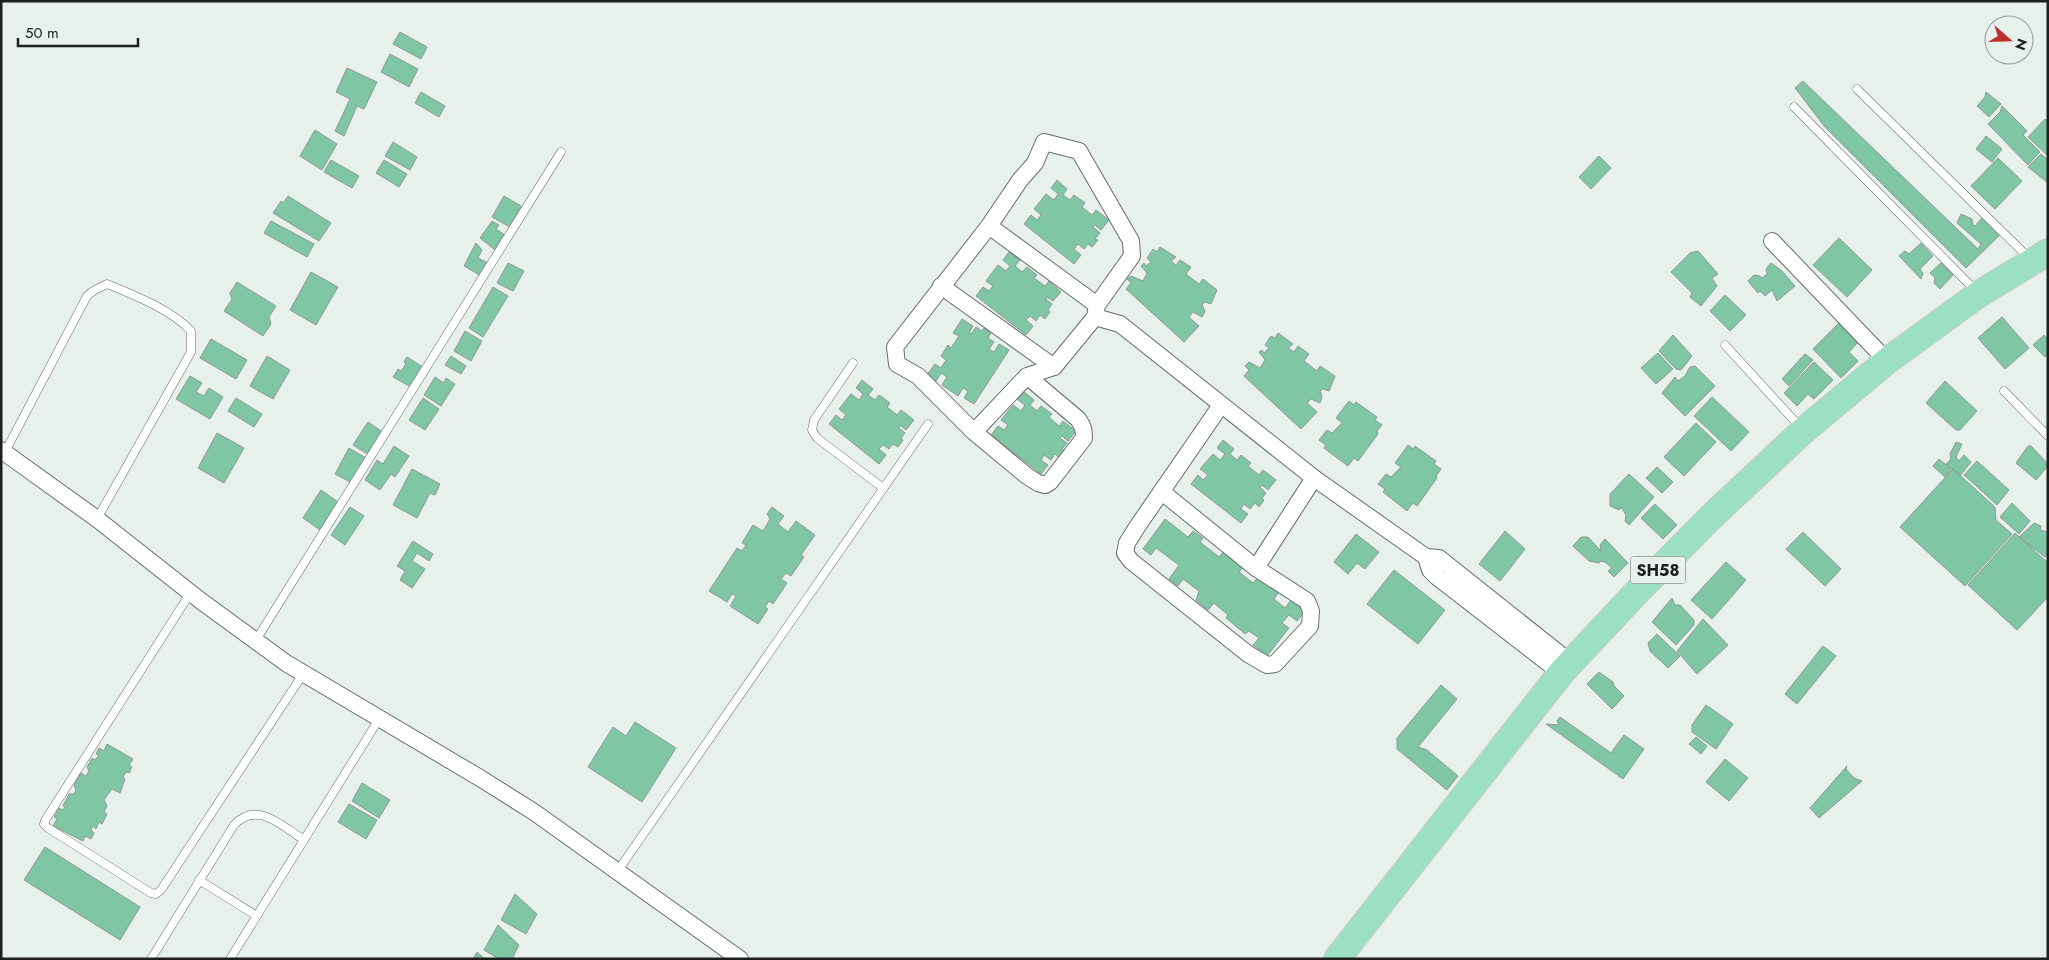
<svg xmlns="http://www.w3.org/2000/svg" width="2049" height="960" viewBox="0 0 2049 960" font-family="Jost,sans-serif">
<rect width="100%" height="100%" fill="#e7f0eb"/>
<!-- building -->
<g fill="#7ec6a4" stroke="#909894">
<polygon points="400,32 427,47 421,59 393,44"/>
<polygon points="390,54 418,69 409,87 381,72"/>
<polygon points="347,68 377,82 364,109 357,106 344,136 335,131 350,99 336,92"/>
<polygon points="1803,81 1978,249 1981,244 1957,223 1961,214 1972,219 1973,224 1975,226 1987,212 2005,230 1966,268 1825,127 1795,88"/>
<polygon points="421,92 445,106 439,117 415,103"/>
<polygon points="1986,92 2001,104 1989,117 1977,106 1985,97"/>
<polygon points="2002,106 2027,131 2023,135 2040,152 2028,165 1988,124 2000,112"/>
<polygon points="2045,119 2048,121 2048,156 2028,137"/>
<polygon points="315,130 337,144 322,170 300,156"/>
<polygon points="1986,136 2002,149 1992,162 1976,149"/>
<polygon points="393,142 417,157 410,170 385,156"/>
<polygon points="2041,154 2048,160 2048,183 2028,167"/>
<polygon points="1599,156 1611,168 1591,189 1579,177"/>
<polygon points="1998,158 2022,181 1995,209 1971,186"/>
<polygon points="331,160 359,176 352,188 324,172"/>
<polygon points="384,160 407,174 399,187 376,173"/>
<polygon points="1057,180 1067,189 1063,195 1070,200 1074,195 1085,203 1082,207 1092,215 1096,210 1109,220 1101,230 1095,225 1093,227 1100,233 1095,239 1098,240 1092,247 1088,244 1084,249 1078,244 1074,249 1081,255 1074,264 1024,224 1031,215 1037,220 1041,215 1034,209 1046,194 1054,200 1058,194 1051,188"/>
<polygon points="288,196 331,223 319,241 273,213 281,201 283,203"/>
<polygon points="504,196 521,206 510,227 492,217"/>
<polygon points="271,221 314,244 307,257 264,233"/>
<polygon points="492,221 499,225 496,229 505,235 495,250 480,238"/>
<polygon points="1839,238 1872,270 1847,297 1813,265"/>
<polygon points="476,243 482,250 478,258 488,263 481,276 464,266"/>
<polygon points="1921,243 1933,256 1920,269 1923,273 1921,279 1899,256 1905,251 1909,254"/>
<polygon points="1160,247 1176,257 1171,261 1176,265 1180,260 1191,267 1186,274 1199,284 1203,279 1217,290 1211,304 1205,302 1202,305 1205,311 1202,317 1193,312 1189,317 1199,326 1184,342 1126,289 1131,283 1127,279 1131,276 1143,281 1147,273 1141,266 1144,263 1146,266 1151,262 1147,258 1153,249 1157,252"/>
<polygon points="1698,251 1718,274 1712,278 1717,286 1701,306 1690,297 1692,293 1671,272 1690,253"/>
<polygon points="1009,252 1020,260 1015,266 1022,272 1027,267 1037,275 1034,278 1045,286 1049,281 1061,292 1053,301 1047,297 1046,299 1052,304 1048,310 1050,312 1045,319 1040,315 1036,321 1030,316 1026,320 1033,326 1026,335 976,296 983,287 989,291 993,286 986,281 998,265 1006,271 1010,266 1003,260"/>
<polygon points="508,263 524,271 513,291 497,283"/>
<polygon points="1771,263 1782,271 1795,286 1777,301 1772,290 1765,296 1760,291 1758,293 1748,281 1754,275 1760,276 1762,278 1767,274 1766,269"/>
<polygon points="1941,263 1953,275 1940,289 1934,283 1935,278 1930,273"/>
<polygon points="311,272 338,287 316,325 290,310"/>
<polygon points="237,282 276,306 269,317 271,324 263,336 224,311 232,299 230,293"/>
<polygon points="493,287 508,296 483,337 469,328"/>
<polygon points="1725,295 1746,315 1730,331 1710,311"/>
<polygon points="2002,317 2029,348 2005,369 1978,338"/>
<polygon points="962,319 973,326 969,333 971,334 976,327 982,331 984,328 991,333 988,338 994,342 989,349 994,352 999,344 1009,350 974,404 964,398 968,391 963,388 958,396 942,385 947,377 941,373 936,381 927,375 935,364 941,368 946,360 941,356 948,345 951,348 959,336 953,333"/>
<polygon points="1841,321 1860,340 1849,352 1858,361 1841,378 1813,349"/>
<polygon points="465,331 482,341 471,361 454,351"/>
<polygon points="1278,333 1293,344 1288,348 1294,352 1298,346 1309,354 1304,361 1317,371 1320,366 1335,376 1329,391 1323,389 1320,391 1322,397 1320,403 1311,399 1307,403 1317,412 1301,429 1244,376 1249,370 1245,366 1249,362 1260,368 1265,360 1259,352 1262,350 1264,353 1269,348 1265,345 1271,336 1275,338"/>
<polygon points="1673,335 1692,356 1681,370 1676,369 1659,351"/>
<polygon points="2044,335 2048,339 2048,354 2045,357 2033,345"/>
<polygon points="211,339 247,360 236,379 200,358"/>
<polygon points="1658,353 1673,369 1656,384 1641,368"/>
<polygon points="1805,354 1813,360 1789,386 1782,379"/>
<polygon points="267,356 290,370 273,399 250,386"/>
<polygon points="451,356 466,366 461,374 445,365"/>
<polygon points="407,357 423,367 411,387 393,377 398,369 401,371 406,364 404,362"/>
<polygon points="1814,362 1833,380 1814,399 1808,394 1797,406 1784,393"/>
<polygon points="1695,366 1715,386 1685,416 1662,393 1675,377 1678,381 1685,376 1690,367"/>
<polygon points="190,376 202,383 196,392 204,396 209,388 223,397 210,419 176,399"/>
<polygon points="435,377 444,383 446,378 455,384 441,406 424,395"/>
<polygon points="862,380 873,389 868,395 875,400 879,395 890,403 887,407 897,415 901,410 914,420 906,430 900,425 899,428 905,433 901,438 903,440 898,447 893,444 889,449 883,445 879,449 886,455 879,464 829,424 836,415 842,420 846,415 839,409 851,394 859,400 863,394 856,388"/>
<polygon points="1945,381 1977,411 1960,430 1956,430 1926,403"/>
<polygon points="1023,391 1034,400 1030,405 1037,411 1041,406 1052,414 1049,417 1059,426 1063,421 1076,431 1068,441 1062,436 1060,438 1067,443 1062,449 1065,451 1059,458 1055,454 1051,460 1044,455 1041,460 1048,465 1041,474 991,435 998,426 1004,430 1008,425 1001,420 1013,405 1021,411 1025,405 1017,399"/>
<polygon points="1712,397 1749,432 1731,451 1694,416"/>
<polygon points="236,398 262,414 254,427 228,411"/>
<polygon points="423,398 439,409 425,430 409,420"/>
<polygon points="1349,401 1354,405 1356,402 1377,417 1375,420 1382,425 1377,431 1378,434 1358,461 1354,458 1348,466 1324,448 1326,445 1319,440 1327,430 1332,433 1342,423 1336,418"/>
<polygon points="368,422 384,433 369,455 353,445"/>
<polygon points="1696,423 1716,442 1684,476 1664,457"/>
<polygon points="217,433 244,448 224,483 198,468"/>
<polygon points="1223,440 1234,449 1230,454 1237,460 1241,455 1251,463 1248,466 1259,475 1263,470 1276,480 1268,490 1262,485 1260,487 1266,493 1262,498 1264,500 1259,507 1255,503 1250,509 1244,504 1241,509 1248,514 1241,523 1191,484 1198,475 1203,480 1208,475 1200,469 1213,454 1220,460 1225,454 1217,448"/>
<polygon points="1956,442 1962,444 1956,457 1959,461 1964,455 1971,462 1960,476 1946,464 1951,459 1950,454"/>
<polygon points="1408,445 1413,449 1415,446 1436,461 1434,464 1441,469 1436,476 1437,478 1417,506 1413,503 1407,511 1383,492 1385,489 1378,484 1386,474 1391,477 1401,467 1395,463"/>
<polygon points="394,446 409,456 395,477 391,474 380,490 365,480 377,460 383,464"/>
<polygon points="2028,446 2031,446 2048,464 2048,466 2036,480 2016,463"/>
<polygon points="349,448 366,458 352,483 335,474"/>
<polygon points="1939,459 1951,469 1945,477 1933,466"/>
<polygon points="1977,461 2009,490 1997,505 1964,475"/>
<polygon points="1657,467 1673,482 1662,493 1646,478"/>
<polygon points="412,469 440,484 435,495 430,493 417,518 393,505"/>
<polygon points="1953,469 1995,507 1996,520 2012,534 1965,586 1900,527"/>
<polygon points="1629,474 1654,497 1629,525 1625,521 1626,515 1621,507 1619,510 1610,506 1610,494"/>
<polygon points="321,490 338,502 320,530 303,518"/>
<polygon points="2012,503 2030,521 2019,534 2000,517"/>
<polygon points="1655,504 1677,525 1663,539 1641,518"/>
<polygon points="350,507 364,516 345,545 331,535"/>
<polygon points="772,507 784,516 778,524 788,532 796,521 815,535 801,555 804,557 791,576 786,573 781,579 787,583 773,604 769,601 765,607 768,609 758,624 730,606 736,596 732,594 727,602 709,591 737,548 742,551 746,545 742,543 753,525 763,531 770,519 767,514"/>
<polygon points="1165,519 1188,537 1193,531 1203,538 1200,542 1219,557 1224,551 1244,566 1239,572 1253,583 1259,576 1279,592 1274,599 1285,608 1291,600 1305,611 1297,621 1289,615 1282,623 1289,628 1267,656 1253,645 1259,638 1249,631 1245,634 1226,618 1228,615 1214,603 1208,610 1196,600 1199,591 1183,579 1178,586 1169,579 1179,565 1156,548 1151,555 1143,549"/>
<polygon points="2034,523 2041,526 2040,530 2048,532 2048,554 2045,557 2019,537"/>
<polygon points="1505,531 1525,549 1500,581 1479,564"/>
<polygon points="1803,532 1841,569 1825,586 1786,549"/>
<polygon points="2015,533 2048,563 2048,597 2017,630 1968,585"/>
<polygon points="1356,534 1379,552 1365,569 1357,563 1348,574 1334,562"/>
<polygon points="1581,537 1588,537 1601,551 1600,545 1605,539 1628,563 1614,577 1608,571 1612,568 1605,562 1601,561 1599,563 1589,561 1573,546"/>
<polygon points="413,541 433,554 429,561 417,553 412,561 425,569 412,588 400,580 405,571 397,566"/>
<polygon points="1726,562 1746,580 1712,619 1691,600"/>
<polygon points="1394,570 1445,610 1418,644 1367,604"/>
<polygon points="1672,598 1675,605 1680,605 1694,620 1694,625 1676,645 1652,622"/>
<polygon points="1703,619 1728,645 1697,674 1677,651"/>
<polygon points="1657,634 1680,656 1668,668 1650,651 1648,643"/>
<polygon points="1823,646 1836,656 1797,704 1785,694"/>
<polygon points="1599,672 1613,682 1614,686 1624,696 1612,709 1587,684"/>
<polygon points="1441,685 1457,699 1418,747 1427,750 1458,776 1447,790 1397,749 1397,738"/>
<polygon points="1706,705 1733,724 1716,749 1692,732 1692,725"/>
<polygon points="1560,717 1611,753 1624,735 1644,749 1623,779 1546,724 1559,725 1557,721"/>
<polygon points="635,722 676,748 642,802 588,767 613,727 626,736"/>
<polygon points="1696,737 1707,746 1701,754 1689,744"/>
<polygon points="107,744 133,759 129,765 132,767 129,773 126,772 123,777 125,779 120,793 112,789 104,800 107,806 104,812 107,814 102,824 99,822 96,829 93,826 91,830 94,833 91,839 85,836 83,841 53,826 57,819 54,817 59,808 63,810 65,807 63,806 69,794 74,794 76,790 74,785 81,773 86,776 89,771 87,767 92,758 95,760 99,755 96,754 99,748 104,751"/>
<polygon points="1725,759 1748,778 1729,801 1706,782"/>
<polygon points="1847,766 1846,769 1854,778 1862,781 1819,818 1810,808"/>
<polygon points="362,783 390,800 379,818 352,801"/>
<polygon points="349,804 377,820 366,839 338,822"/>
<polygon points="45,847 140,907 120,940 24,880"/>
<polygon points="515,894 537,914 526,934 501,920"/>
<polygon points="498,925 519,945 512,959 499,959 484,950"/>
<polygon points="477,952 485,959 473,959"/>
</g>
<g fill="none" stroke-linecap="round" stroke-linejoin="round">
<defs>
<g id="lane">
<polyline points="1857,89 2029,258"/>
<polyline points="1794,107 1976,291"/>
<polyline points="1725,345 1800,427"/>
<polyline points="853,363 814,420 812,430 817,438 883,488"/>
<polyline points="2004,391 2048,436"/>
<path d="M5 452 87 296 93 291 107 284C134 295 172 310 191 331V352L97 519"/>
<polyline points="191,592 46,819 44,824 48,828 151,893 156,894 161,890 303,674"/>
<polyline points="256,640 561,152"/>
<polyline points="617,872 928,424"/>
<polyline points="199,880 257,916"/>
<path d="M151 959 234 825C257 800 282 826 304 840"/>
<polyline points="230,959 379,719"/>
</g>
<g id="street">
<polyline points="989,226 1097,305"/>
<polyline points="1772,241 1887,361"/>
<polyline points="941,286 1054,367"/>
<polyline points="1095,317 1120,324 1314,478 1426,557"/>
<path d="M974 432 1027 376 1054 367 1095 317 1097 305 1132 256 1131 241 1079 151 1044 142 1035 163 1020 180 989 226 895 347 897 364 918 376 974 432 1027 476 1038 483 1045 485 1050 482 1084 438C1084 430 1083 426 1078 419L1027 376"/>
<polyline points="1,450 97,519 201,601 286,663 480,778 534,812 740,959"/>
<polyline points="1162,492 1256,568 1307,601 1311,611 1310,626 1275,664 1267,665 1248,654 1131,561 1125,553 1127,543 1137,527 1221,405"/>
<polyline points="1256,568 1314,478"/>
<polyline points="1561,673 1437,577 1430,570 1426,557 1439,558 1571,663"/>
</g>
<polyline id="primary" points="1337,959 1561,673 1637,592 1712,516 1803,431 1887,361 1979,294 2048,252"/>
</defs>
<!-- lane casing -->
<use href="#lane" stroke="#656d69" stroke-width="9"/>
<!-- street casing -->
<use href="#street" stroke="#656d69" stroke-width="18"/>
<!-- primary casing -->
<use href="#primary" stroke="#c9c9c9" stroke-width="28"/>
<!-- lane -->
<use href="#lane" stroke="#fff" stroke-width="8"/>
<!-- street -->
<use href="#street" stroke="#fff" stroke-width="16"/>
<!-- primary -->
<use href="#primary" stroke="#9ce0c4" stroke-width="26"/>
</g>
<g text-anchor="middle" stroke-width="4" stroke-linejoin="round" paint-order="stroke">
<!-- shield labels -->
<rect fill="#e7f0eb" stroke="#595e5c" stroke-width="1" x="1630.5" y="556.5" width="55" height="27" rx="4"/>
<g font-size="16" font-weight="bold" fill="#1c1f1e">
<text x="1658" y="576">SH58</text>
</g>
</g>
<!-- border -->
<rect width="2049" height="960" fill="none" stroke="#1c1f1e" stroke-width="5"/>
<!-- north arrow -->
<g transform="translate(2009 40) rotate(110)"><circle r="24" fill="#e7f0eb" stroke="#969c99"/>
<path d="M0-4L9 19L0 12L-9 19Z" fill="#be302a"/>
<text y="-8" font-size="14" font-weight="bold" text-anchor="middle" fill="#1c1f1e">N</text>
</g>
<!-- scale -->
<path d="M18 38v8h120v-8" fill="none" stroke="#1c1f1e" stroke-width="2.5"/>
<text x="25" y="38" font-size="15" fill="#1c1f1e" stroke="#e7f0eb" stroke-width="4" paint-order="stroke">50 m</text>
</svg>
